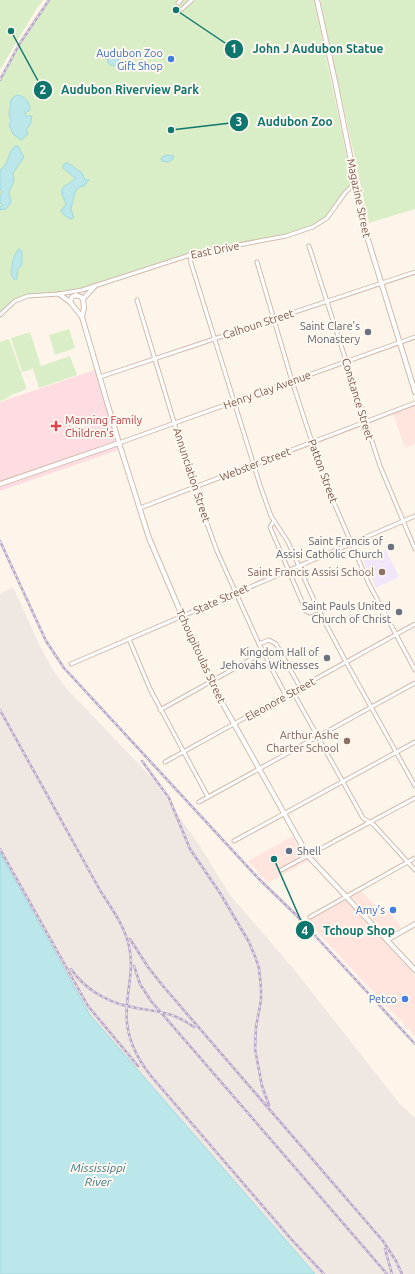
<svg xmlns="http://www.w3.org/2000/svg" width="415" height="1274" viewBox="0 0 415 1274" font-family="Ubuntu,sans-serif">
<rect width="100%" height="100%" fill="#fef5ea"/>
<!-- commercial -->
<g fill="#ffe5dd">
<polygon points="415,405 415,444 405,448 393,414"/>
<polygon points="293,836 304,856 309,860 268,883 248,861"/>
<polygon points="361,890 378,909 383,906 398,922 401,928 389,933 386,932 351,896"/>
<polygon points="345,899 415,975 415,1036 307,921"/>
</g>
<!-- industrial -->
<polygon fill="#efe8e2" points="13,587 40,646 53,670 65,687 153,779 200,846 230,895 293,968 399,1103 415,1118 415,1274 315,1274 90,1015 0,853 0,594"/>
<!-- education -->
<polygon fill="#f2e6fb" points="386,550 399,577 376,588 363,560"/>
<!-- medical -->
<polygon fill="#fddce2" points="95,370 118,450 0,491 0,402"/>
<!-- green -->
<g fill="#d9eec6">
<polygon points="0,0 43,0 35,11 0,70"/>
<polygon points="49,0 314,0 352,181 349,189 327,218 302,231 190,254 74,291 34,295 21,298 9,306 0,315 0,80 20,43"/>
<polygon points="320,0 415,0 415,209 369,223"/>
<polygon points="69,329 75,348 55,355 49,335"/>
<polygon points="30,332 41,366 70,356 77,375 39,388 33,369 22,372 11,338"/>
<polygon points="8,339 10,341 26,387 25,390 11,395 6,399 0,401 0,342"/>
</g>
<!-- water -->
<g fill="#bbe6ea" stroke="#a1d8dd">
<circle cx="113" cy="60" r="5.5"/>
<path d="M17 95C25 96 30 102 30 110L25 113 26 116H32L30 125 26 130 28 134 21 140 13 134 9 125 11 121 9 115 11 99Z"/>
<path d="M15 146H18L24 157 13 173 14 181 9 192 11 203 6 209 0 210V207L3 205 0 203V197L2 192 0 188V170C9 165 7 153 15 146Z"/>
<polygon points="167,155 174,156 173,159 168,162 162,161 161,159 162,157"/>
<path d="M66 163H68L82 173 85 180H89L84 186 79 187 75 192 71 209 74 218 70 219 64 215 61 211 66 204C65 201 63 197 62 194 60 184 71 185 75 178L63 168V165Z"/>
<path d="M19 249 22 251V265C17 269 17 273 17 279L15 280 11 275C12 266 12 256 19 249Z"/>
<polygon points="0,853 90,1015 315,1274 0,1274"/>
</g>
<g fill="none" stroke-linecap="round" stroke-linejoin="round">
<defs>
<g id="minor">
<polyline points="178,3 181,0"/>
<polyline points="182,9 192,0"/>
<polyline points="309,246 380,466 415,549"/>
<polyline points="190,254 191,263 260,485 271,516 288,542 318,609 346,662 415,786"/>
<polyline points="257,262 292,381 325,482 369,584 415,670"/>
<polyline points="137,300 194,488 217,551 259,644 269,640 276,644 300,687"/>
<polyline points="0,315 15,301 28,296 59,294 82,290 196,253 286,236 313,227 327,218 345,193 355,183"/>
<polyline points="100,377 415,272"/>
<polyline points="119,443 415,337"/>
<polyline points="140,508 415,403"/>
<polyline points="274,521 270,527 306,611 310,613 318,609"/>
<polyline points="129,639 150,689 208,797"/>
<polyline points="259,644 286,696"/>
<polyline points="71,664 415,516"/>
<polyline points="293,692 363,818 374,825 415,870"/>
<polyline points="160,710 262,653"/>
<polyline points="165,762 415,624"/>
<polyline points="199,802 415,683"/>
<polyline points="234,841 415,742"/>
<polyline points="281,870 415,798"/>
<polyline points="310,917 415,858"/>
</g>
<g id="tertiary">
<polyline points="317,0 335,81 365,230 415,392"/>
<polyline points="59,294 70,302 82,317 119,443 149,538 210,681 308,856 415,970"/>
<polyline points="70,302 72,297 76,295 81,297 83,299"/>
<polyline points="82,317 84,308 83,299 95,286"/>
<polyline points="0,484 119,443"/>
<polyline points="387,940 415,924"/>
</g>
</defs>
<!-- minor casing -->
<use href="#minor" stroke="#d2bbad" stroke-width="5"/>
<!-- tertiary casing -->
<use href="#tertiary" stroke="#d2bbad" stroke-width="6"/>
<!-- minor -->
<use href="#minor" stroke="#fff" stroke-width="3"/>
<!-- tertiary -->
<use href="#tertiary" stroke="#fff" stroke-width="4"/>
<defs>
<g id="rail">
<polyline points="0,80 20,43 49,0"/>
<polyline points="0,541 46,641 64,668 258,878 296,915 415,1044"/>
<path d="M0 710 101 892C112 909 124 925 129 946 134 967 128 985 127 1006 124 1033 135 1056 151 1076L292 1240 324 1274"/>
<polyline points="142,761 169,798 190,849 220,893 249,942 256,959 259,968 261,988 261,1000 256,1027 255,1049 262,1086 269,1105"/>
<polyline points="0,849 88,1006 138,1066"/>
<polyline points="130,939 148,967 163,986 383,1241 396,1261 402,1274"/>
<polyline points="134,966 140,984 151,1001 387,1274"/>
<path d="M71 969C84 988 105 1001 127 1006 153 1012 171 1010 194 1027"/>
<polyline points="385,1249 392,1274"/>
</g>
</defs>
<!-- rail casing -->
<use href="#rail" stroke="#b7a5ca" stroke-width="2.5"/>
<!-- rail -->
<use href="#rail" stroke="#fff9f1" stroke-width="1" stroke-dasharray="3" stroke-linecap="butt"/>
</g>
<!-- markers -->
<g fill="#3f7fe0" stroke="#fff9f1" stroke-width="1.5">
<circle cx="171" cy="59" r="4"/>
<circle cx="393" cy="910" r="4"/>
<circle cx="405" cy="999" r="4"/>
</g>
<g fill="#6b7280" stroke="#fff9f1" stroke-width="1.5">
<circle cx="368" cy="332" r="4"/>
<circle cx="391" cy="547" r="4"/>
<circle cx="399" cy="612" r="4"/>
<circle cx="327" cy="658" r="4"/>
</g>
<path fill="#e0444e" stroke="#fff9f1" stroke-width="1.5" d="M54 420h4v4h4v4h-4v4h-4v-4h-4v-4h4z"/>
<g fill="#8d6e63" stroke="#fff9f1" stroke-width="1.5">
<circle cx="382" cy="572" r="4"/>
<circle cx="347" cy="741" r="4"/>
</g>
<circle fill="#5c6f8a" stroke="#fff9f1" stroke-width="1.5" cx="289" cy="851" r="4"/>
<g text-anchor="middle" stroke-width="4" stroke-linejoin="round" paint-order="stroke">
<!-- shop labels -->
<g font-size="11" fill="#366cbe" stroke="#fff9f1" text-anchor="end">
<text x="163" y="57">Audubon Zoo<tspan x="163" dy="13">Gift Shop</tspan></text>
<text x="385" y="914">Amy's</text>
<text x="397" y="1003">Petco</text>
</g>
<!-- street labels -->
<g font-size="11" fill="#7c584a" stroke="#fff9f1">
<text transform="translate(359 198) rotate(78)" y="4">Magazine Street</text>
<text transform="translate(215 250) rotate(-11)" y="4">East Drive</text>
<text transform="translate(258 324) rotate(-18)" y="4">Calhoun Street</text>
<text transform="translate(267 390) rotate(-20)" y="4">Henry Clay Avenue</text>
<text transform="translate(358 399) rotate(73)" y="4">Constance Street</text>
<text transform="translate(255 464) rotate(-21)" y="4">Webster Street</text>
<text transform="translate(323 471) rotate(70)" y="4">Patton Street</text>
<text transform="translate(192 475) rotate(72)" y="4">Annunciation Street</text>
<text transform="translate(221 599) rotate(-24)" y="4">State Street</text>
<text transform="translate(201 656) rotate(65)" y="4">Tchoupitoulas Street</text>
<text transform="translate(280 699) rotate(-29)" y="4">Eleonore Street</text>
</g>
<!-- worship labels -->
<g font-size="11" fill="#5b616d" stroke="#fff9f1" text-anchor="end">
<text x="360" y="330">Saint Clare's<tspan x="360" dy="13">Monastery</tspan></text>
<text x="383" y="545">Saint Francis of<tspan x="383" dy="13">Assisi Catholic Church</tspan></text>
<text x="391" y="610">Saint Pauls United<tspan x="391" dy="13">Church of Christ</tspan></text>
<text x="319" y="656">Kingdom Hall of<tspan x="319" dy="13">Jehovahs Witnesses</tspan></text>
</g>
<!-- health labels -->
<g font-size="11" fill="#be3a42" stroke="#fff9f1" text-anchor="start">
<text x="65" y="424">Manning Family<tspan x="65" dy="13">Children's</tspan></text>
</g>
<!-- education labels -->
<g font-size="11" fill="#785e54" stroke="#fff9f1" text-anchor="end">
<text x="374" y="576">Saint Francis Assisi School</text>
<text x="339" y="739">Arthur Ashe<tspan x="339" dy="13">Charter School</tspan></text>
</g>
<!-- service labels -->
<g font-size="11" fill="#4e5e75" stroke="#fff9f1" text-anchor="start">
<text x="297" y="855">Shell</text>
</g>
<!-- water labels -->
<g font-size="12" font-style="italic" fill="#3b7b82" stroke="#fff9f1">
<text x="98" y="1172">Mississippi<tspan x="98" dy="14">River</tspan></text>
</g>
</g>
<!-- callouts -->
<path fill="none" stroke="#0f766e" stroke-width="1.5" d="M176 10L234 49M11 31L43 90M171 130L239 122M274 859L305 930"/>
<g fill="#0f766e" stroke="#fff9f1" stroke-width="1.5">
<circle cx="176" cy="10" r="4"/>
<circle cx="11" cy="31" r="4"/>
<circle cx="171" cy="130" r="4"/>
<circle cx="274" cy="859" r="4"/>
<circle cx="234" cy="49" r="10"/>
<circle cx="43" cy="90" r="10"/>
<circle cx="239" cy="122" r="10"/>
<circle cx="305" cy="930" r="10"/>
</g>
<g font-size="12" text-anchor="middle" font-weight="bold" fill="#fff">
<text x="234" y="53">1</text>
<text x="43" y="94">2</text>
<text x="239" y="126">3</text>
<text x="305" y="935">4</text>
</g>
<g font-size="12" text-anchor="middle" font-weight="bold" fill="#0f766e" stroke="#fff9f1" stroke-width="4" stroke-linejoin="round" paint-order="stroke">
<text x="318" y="53">John J Audubon Statue</text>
<text x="130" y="94">Audubon Riverview Park</text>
<text x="295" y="126">Audubon Zoo</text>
<text x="359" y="935">Tchoup Shop</text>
</g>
</svg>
